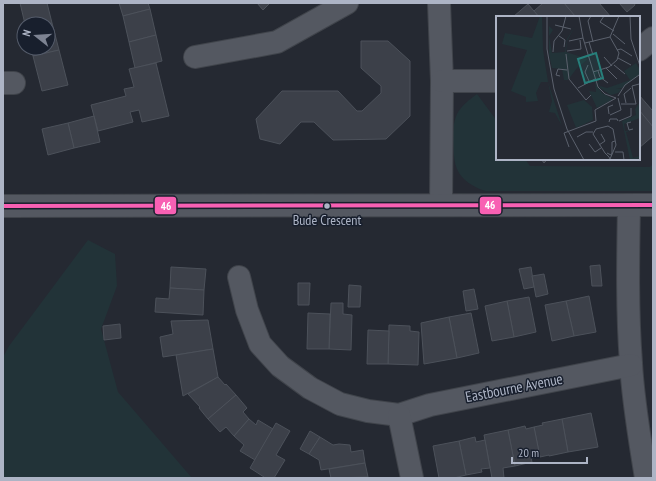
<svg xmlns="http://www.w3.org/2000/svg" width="656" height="481" viewBox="0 0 656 481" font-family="'PT Sans Narrow',sans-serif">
<rect width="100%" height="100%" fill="#252932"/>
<!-- green -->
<g fill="#223338">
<path d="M477 94 497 121V159H525L530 166 650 167 653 164V191H486C481 190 477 188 472 185 454 174 454 161 453 141 453 132 453 123 457 114 462 105 469 100 477 94Z"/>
<polygon points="88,240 115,254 117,286 101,329 118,392 192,478 3,478 3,357 9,346"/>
</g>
<!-- building -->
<g fill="#3c4049" stroke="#4c515a">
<polygon points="20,3 47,3 52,23 48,24 25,24"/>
<polygon points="119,3 148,3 150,9 123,16"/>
<polygon points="257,3 270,3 263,10"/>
<polygon points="543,3 564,3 576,17 539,17 534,11"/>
<polygon points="564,3 599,3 611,17 596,17 594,16 593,17 576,17"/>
<polygon points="619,3 634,3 635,5 627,12"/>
<polygon points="528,4 539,17 513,17"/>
<polygon points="150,9 156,35 129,42 123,16"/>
<polygon points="52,23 59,50 33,56 31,48 48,48 48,24"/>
<polygon points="156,35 162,61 135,68 129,42"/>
<polygon points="361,41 388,41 410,61 410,116 386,139 333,140 314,122 301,122 280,144 260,139 256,119 282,91 338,91 357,111 362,111 381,93 381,86 361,68"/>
<polygon points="59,50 68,85 42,91 33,56"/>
<polygon points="156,63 169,116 142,122 139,110 130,112 133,122 98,131 91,105 126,96 124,89 134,87 129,69"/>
<polygon points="639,95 652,110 653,109 653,127 639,110"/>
<polygon points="639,110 653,127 653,136 639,148"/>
<polygon points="94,116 100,142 74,148 68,123"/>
<polygon points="68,123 74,148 48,155 42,129"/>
<polygon points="541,159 548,159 544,163"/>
<polygon points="600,265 602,286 592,286 590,266"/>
<polygon points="171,267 206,269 204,290 170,288"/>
<polygon points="531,267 534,287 524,289 519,269"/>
<polygon points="544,274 548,294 536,297 532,276"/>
<polygon points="298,283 310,283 309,305 298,305"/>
<polygon points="349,285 361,286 360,307 348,307"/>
<polygon points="170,288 204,290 203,315 155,312 156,298 169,299"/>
<polygon points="474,289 478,309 466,311 463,291"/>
<polygon points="589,296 596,332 574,336 566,301"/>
<polygon points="529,297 536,332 514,337 507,301"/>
<polygon points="507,301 514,337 492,341 485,306"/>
<polygon points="566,301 574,336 552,341 545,305"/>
<polygon points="331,303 343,303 343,314 352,315 351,350 329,349"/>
<polygon points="308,313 330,314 329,349 307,349"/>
<polygon points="471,313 479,353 457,358 449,317"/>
<polygon points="449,317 457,358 424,364 421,323"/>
<polygon points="208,320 213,349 163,357 160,337 173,334 171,321"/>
<polygon points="120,324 121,338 104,340 103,326"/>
<polygon points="389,325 410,326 410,331 419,332 418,365 388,364"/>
<polygon points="368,330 389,331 388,364 367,364"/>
<polygon points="213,349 218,377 183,396 176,355"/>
<polygon points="218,377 225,385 226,384 236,395 208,419 199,408 200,407 188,394"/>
<polygon points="236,395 247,408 243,412 249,419 234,436 226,427 220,432 208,419"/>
<polygon points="591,413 598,447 568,452 562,419"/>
<polygon points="249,419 256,425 258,420 273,429 255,460 240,451 244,445 234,436"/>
<polygon points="562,419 568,452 549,456 549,455 540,457 534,427 543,425 542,423"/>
<polygon points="276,423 290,431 276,455 285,460 274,478 263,478 264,477 250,468"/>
<polygon points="525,426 526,429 534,427 540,457 531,458 532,462 515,466 508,430"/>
<polygon points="508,430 515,466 503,468 504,478 492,478 484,435"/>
<polygon points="310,431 320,437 309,454 300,449"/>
<polygon points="320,437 333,445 339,444 350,445 351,452 363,450 365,463 321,470 319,460 309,454"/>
<polygon points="475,437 476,442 485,440 490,468 481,469 482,472 466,475 459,441"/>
<polygon points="459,441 466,475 454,478 439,478 433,446"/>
<polygon points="365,463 368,477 331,478 329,469"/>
</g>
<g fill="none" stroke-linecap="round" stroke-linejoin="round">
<defs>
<g id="minor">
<polyline points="439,3 442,81 441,205"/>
<polyline points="639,50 653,38"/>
<polyline points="195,57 277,42 347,3"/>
<polyline points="442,81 497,81"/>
<polyline points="3,83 14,83"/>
<path d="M629 205C628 258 627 311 631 363 633 402 640 440 646 478"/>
<polyline points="239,277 247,310 260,344 280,366 310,388 340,404 368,411 399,415 430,405 631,365"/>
<polyline points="399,415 412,478"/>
</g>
<polyline id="tertiary" points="3,206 653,205"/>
</defs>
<!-- minor casing -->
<use href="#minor" stroke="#40444b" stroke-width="24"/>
<!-- tertiary casing -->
<use href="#tertiary" stroke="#40444b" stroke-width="24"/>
<!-- minor -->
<use href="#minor" stroke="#545861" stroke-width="22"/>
<!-- tertiary -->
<use href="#tertiary" stroke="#545861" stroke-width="22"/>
<defs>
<polyline id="bus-1" points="3,206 653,205"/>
</defs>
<!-- bus-1 casing -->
<use href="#bus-1" stroke="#181f2d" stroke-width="7"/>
<!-- bus-1 -->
<use href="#bus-1" stroke="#f860b3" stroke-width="4"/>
</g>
<!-- markers -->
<circle fill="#adb4c5" stroke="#181f2d" stroke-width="1.5" cx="327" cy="206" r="3.5"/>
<g text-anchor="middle" stroke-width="3" stroke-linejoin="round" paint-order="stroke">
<!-- bus labels -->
<g font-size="14" fill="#adb4c5" stroke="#181f2d">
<text x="327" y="225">Bude Crescent</text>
</g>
<!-- street labels -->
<g font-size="15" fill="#adb4c5" stroke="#181f2d">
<text transform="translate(514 388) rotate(-11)" y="5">Eastbourne Avenue</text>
</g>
</g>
<!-- overview -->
<g transform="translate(496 16)">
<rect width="144" height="144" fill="#252932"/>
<path d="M44 0H46L47 34 52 66 66 110 59 97 53 96 56 85 52 66H45L40 77 42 85 30 86V81L15 75 31 34 6 28 9 17 36 22ZM53 10 57 14 53 20 56 37 69 36 71 23 79 10 71 25 70 36 92 43 81 52 72 64H68L66 53 56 52 53 38ZM140 47 144 54 143 59 126 72H120L126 73 122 77 115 79 104 72 98 56H102L100 59 104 70 111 72 134 64 128 55ZM99 65 106 77 117 83 101 92 93 75 100 76ZM88 84 96 91 97 104 80 112 71 89ZM144 86V102L128 108 129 115 137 114 130 116 137 142 144 140V142L134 144 126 105 140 99 139 93Z" fill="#223338"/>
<path fill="none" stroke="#5b616d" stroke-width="1" d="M51 0V33L58 73 71 113 88 144M83 0 87 22 102 71 109 78 120 82M95 0 92 5 97 26M108 0 104 6 118 15M134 0 135 23 144 50M59 9 75 13M117 18 129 28M63 20 69 24 68 31M73 25 87 22M93 26 97 39M89 27 114 21 123 0M121 34 125 33 136 40M71 35 85 33 84 24M57 36 58 25 66 15 70 0M70 38 73 63 90 84 95 79M108 41 116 50M122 42 135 49M92 49 89 56 93 65M118 49 129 58M110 52 121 63M102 55 104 61 112 67M97 56 113 51 121 44 123 37 114 21M64 60 60 59 62 53 71 54M82 72 99 63M122 80 129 69 143 59M130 87 128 78 135 72M125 88H140M140 88 136 70 143 68 144 71M113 98 112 91 117 89M114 99 125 94 122 82M123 105 135 100V92M113 106 114 103H121L122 105M135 106 131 107 133 114 137 113M81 121 90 116H97M93 128 99 136 105 132M103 129 109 125 105 118M73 131 68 117 100 105 99 94 120 82M119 136H127L128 144M111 137 115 139 116 137V126L119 125M114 143 120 129 117 113 112 110 100 113 97 118 109 137 113 141 114 143 116 144"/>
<path fill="#277f7b" fill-opacity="0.15" stroke="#277f7b" stroke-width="2" d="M100 37 107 62 89 67 82 43Z"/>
<rect width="144" height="144" fill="none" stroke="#adb4c5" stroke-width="2"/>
</g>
<g stroke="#181f2d" stroke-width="1.5">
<rect x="479" y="196" width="23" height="19" rx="4" fill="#f860b3"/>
<rect x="154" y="196" width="23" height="19" rx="4" fill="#f860b3"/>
</g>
<g font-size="11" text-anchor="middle" font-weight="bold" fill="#fff">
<text x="490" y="209">46</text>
<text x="166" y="210">46</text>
</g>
<!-- border -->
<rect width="656" height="481" fill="none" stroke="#adb4c5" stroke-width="8"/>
<!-- north arrow -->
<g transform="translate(36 36) rotate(287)"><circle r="19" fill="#181f2d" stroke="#545b6a"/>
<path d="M0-3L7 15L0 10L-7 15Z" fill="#7d8392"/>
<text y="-6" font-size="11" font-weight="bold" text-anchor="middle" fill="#adb4c5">N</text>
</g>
<!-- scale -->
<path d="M512 457v6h75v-6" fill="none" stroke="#adb4c5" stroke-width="2"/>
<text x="518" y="457" font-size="12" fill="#adb4c5" stroke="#181f2d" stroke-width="3" paint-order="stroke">20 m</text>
</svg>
